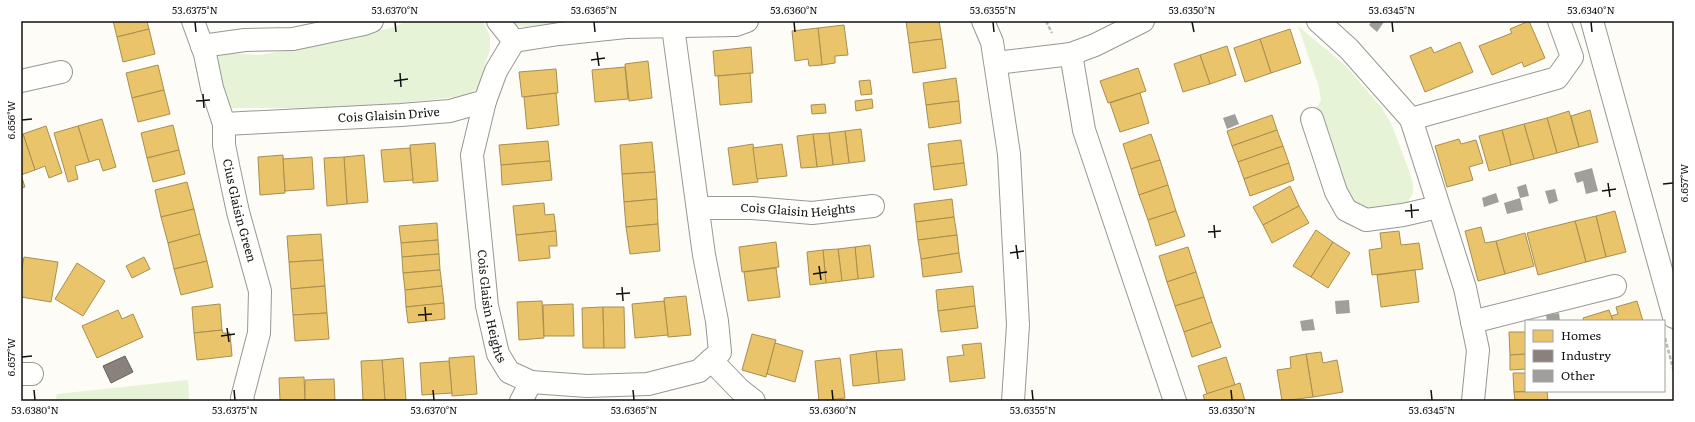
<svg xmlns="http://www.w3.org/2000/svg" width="1695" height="422" viewBox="0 0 1695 422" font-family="Literata,serif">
<rect width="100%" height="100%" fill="#fdfcf7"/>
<!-- green -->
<g fill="#e7f3d7">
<polygon points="407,21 483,21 490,36 490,50 484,67 480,86 471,93 455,97 382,105 312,108 232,108 227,103 216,66 218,57 227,53 259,55 338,42 394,27"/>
<polygon points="511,21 570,21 525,27 517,26"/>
<polygon points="1298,26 1345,65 1381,107 1391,123 1408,168 1413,184 1413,194 1406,204 1364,211 1348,201 1316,109 1321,100 1318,84"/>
<polygon points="188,380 189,401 55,401 57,394"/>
</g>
<!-- homes -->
<g fill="#e9c46a" stroke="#a88e4f">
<polygon points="113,21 147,21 149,29 117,37"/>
<polygon points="906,21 939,21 942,39 909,43"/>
<polygon points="1529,21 1545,58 1524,67 1522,62 1492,75 1479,46 1512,33 1510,29"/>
<polygon points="844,25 848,55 835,56 835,63 822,65 818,28"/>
<polygon points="818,28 822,65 809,66 808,59 795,61 792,31"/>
<polygon points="149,29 155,54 123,62 117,37"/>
<polygon points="1290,29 1301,63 1271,73 1260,39"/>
<polygon points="942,39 946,68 913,73 909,43"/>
<polygon points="1260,39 1271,73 1245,82 1234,48"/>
<polygon points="1460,42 1473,72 1425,92 1410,56 1431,47 1434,53"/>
<polygon points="1227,46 1236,75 1210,84 1200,55"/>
<polygon points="751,47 753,73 715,76 713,51"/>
<polygon points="1200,55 1210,84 1183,92 1174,64"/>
<polygon points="648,61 652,98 629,101 625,64"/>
<polygon points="158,65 164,90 132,98 126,73"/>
<polygon points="625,67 628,99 595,102 592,70"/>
<polygon points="1138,68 1146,91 1108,103 1100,81"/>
<polygon points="556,69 558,93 522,97 519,72"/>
<polygon points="750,73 752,102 720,105 718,76"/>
<polygon points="956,78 959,101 926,105 923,83"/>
<polygon points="870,80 872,94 861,95 859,81"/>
<polygon points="164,90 170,114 138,122 132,98"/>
<polygon points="556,93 559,125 527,129 524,97"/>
<polygon points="1140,93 1149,123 1120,132 1110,103"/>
<polygon points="872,99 873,108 856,111 855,101"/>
<polygon points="959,101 961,123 929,128 926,105"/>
<polygon points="825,104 826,113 812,114 811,105"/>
<polygon points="1590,110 1598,142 1579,147 1571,116"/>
<polygon points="1569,111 1579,147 1557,153 1547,118"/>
<polygon points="1272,115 1277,130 1232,146 1227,131"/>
<polygon points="1547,118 1557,153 1534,159 1524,124"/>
<polygon points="102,119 116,167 103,171 99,159 89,162 78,126"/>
<polygon points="1524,124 1534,159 1511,165 1502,130"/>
<polygon points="173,125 179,150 147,158 141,133"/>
<polygon points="46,126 62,173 49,178 45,166 35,170 23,134"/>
<polygon points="78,126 89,162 75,166 78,179 68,182 54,133"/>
<polygon points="861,129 865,161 849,163 845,131"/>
<polygon points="1277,130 1283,146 1238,162 1232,146"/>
<polygon points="1502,130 1511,165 1489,171 1479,136"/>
<polygon points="845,131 849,163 833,165 829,133"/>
<polygon points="829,133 833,165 817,167 813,134"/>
<polygon points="23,134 35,170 21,175 21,135"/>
<polygon points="813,134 817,167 801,168 797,136"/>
<polygon points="1151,134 1160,160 1131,169 1123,144"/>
<polygon points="1459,139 1461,144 1476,140 1483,163 1469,167 1473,180 1447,187 1435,146"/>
<polygon points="961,140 964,163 931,167 928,144"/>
<polygon points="548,141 550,161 501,165 499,145"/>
<polygon points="652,142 655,172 622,174 620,145"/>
<polygon points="435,143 438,181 413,183 410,145"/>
<polygon points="753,144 758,182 733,185 728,148"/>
<polygon points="782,144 787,176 757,179 753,148"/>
<polygon points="1283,146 1289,163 1244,179 1238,162"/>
<polygon points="410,148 413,180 384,182 381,150"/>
<polygon points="179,150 185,174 153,182 147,158"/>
<polygon points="283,155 285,193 260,195 258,157"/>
<polygon points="364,155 368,202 347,204 344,157"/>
<polygon points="312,157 314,189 285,191 283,159"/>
<polygon points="344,157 347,204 327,206 324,158"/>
<polygon points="1160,160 1168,185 1139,195 1131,169"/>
<polygon points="550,161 552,180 502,185 501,165"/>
<polygon points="964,163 967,185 934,190 931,167"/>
<polygon points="1289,163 1294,180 1250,196 1244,179"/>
<polygon points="655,172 657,199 624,202 622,174"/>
<polygon points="21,175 25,187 21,188"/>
<polygon points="187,182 194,209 161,217 155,190"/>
<polygon points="1168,185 1176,211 1148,220 1139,195"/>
<polygon points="1290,186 1299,206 1263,225 1253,207"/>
<polygon points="657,199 658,224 626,227 624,202"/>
<polygon points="952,199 954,217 916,222 914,204"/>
<polygon points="544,203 545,215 554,214 556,231 516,235 513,206"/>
<polygon points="1299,206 1309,223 1272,243 1263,225"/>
<polygon points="194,209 200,234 168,243 161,217"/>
<polygon points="1176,211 1185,236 1156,246 1148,220"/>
<polygon points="1615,211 1626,252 1606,257 1596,216"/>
<polygon points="1596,216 1606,257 1586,262 1575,221"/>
<polygon points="954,217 957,235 918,240 916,222"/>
<polygon points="1575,221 1586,262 1538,275 1527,233"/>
<polygon points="437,223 438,240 401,243 399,226"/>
<polygon points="658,224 660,251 630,254 626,227"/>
<polygon points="1481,227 1485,243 1496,241 1505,274 1478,281 1465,231"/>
<polygon points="1316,230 1333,242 1311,277 1293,266"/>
<polygon points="556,231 557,246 549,246 550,258 519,261 516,235"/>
<polygon points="1399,231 1401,245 1419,243 1423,269 1372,275 1369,250 1382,248 1380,233"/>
<polygon points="1525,233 1534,266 1505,274 1496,241"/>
<polygon points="200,234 207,261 174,269 168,243"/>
<polygon points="321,234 323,260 289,262 287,236"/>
<polygon points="957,235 959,253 921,259 918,240"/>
<polygon points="438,240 439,254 402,257 401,243"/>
<polygon points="776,242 779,267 742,272 739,247"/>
<polygon points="1333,242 1350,253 1328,288 1311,277"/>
<polygon points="870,245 874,277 858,279 855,247"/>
<polygon points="855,247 858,279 842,281 838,249"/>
<polygon points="1188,247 1196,272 1167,282 1159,256"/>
<polygon points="838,249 842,281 826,283 823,250"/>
<polygon points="823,250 826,283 810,285 807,252"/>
<polygon points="959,253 962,272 923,277 921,259"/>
<polygon points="439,254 440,270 403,273 402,257"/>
<polygon points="24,257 58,262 51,302 21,297 21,274"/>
<polygon points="144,257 150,269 132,278 126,266"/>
<polygon points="323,260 325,286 291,289 289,262"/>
<polygon points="207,261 213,287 181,295 174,269"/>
<polygon points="77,263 105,281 83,316 55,299"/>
<polygon points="776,268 780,297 748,301 744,272"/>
<polygon points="440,270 442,286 405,290 403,273"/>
<polygon points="1415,270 1419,302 1381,307 1377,275"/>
<polygon points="1196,272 1204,297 1175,306 1167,282"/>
<polygon points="325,286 327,313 293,315 291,289"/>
<polygon points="442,286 444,303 406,307 405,290"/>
<polygon points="973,286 975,306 938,311 936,290"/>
<polygon points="686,296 691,335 668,337 664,298"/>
<polygon points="1204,297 1212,322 1184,332 1175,306"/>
<polygon points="542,301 544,338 519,340 517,302"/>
<polygon points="664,301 668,335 635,338 632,304"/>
<polygon points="1637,301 1643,321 1613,321 1611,316 1618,314 1616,307"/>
<polygon points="444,303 445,319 408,323 406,307"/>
<polygon points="220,304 222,330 194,333 192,307"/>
<polygon points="573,304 574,336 544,336 543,305"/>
<polygon points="975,306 978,328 941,332 938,311"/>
<polygon points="603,307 604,348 583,348 582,308"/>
<polygon points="603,307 624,307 625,348 604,348"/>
<polygon points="118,310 122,319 133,314 143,337 97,358 82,326"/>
<polygon points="1609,310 1613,321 1584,321 1583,318"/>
<polygon points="327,313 329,339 295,341 293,315"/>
<polygon points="1212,322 1221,347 1192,357 1184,332"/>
<polygon points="222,330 223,333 230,333 232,356 197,360 194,333"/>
<polygon points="1509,332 1526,332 1526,354 1510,355"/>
<polygon points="752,334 776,340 766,377 742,370"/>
<polygon points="775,343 803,351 795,382 767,374"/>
<polygon points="981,343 985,378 950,382 947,357 964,355 962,345"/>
<polygon points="902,349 905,380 879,383 876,351"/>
<polygon points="876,351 879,383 853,386 850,355"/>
<polygon points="1321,352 1323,363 1337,360 1343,392 1313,397 1306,354"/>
<polygon points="1306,354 1313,397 1282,401 1277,370 1291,368 1290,357"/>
<polygon points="1526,354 1526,369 1510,370 1510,355"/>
<polygon points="474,356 477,394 452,396 449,358"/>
<polygon points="1226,357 1235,385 1207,394 1198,366"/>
<polygon points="403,358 406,400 385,401 382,360"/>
<polygon points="840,358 845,398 819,401 815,361"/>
<polygon points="382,360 385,401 363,401 361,361"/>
<polygon points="449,361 452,393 422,395 420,363"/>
<polygon points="1513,373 1526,373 1526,391 1529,391 1514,392"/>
<polygon points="304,377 305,401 280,401 279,378"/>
<polygon points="334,379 335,401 305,401 305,380"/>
<polygon points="1240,383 1245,401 1205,401 1203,395"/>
<polygon points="1547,391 1548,401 1515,401 1514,392"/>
</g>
<!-- industry -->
<polygon fill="#8a817c" stroke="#665f5c" points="125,356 133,372 111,383 103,366"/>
<!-- building -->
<g fill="#a19f9c">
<polygon points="1372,21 1383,21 1384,22 1377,32 1369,25"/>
<polygon points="1235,114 1239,124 1227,129 1223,118"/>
<polygon points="1592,168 1598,191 1586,194 1583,181 1577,183 1574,173"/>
<polygon points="1526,184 1529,196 1520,198 1517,187"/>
<polygon points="1555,189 1558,201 1549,204 1545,191"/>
<polygon points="1496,193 1499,202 1484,207 1482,198"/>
<polygon points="1520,198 1523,210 1507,214 1504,203"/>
<polygon points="1349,300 1350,313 1336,314 1335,301"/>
<polygon points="1559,313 1560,321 1547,321 1546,315"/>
<polygon points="1313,319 1315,330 1302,331 1300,321"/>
</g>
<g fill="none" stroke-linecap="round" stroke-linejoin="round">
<defs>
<g id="minor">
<path id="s1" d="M193 21 205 54 212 88 224 124V145L229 170 238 212 260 291 259 333 242 398 243 401"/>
<polyline points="498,21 514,41"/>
<polyline points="983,21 992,42 1009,154 1018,325 1013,401"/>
<polyline points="1318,21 1349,49 1411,119 1557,78 1572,57 1559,21"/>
<polyline points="1592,21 1674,317"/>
<polyline points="202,46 245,40 293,39 364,24 372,21"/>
<polyline points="1071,54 1084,130 1175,401"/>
<polyline points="996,63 1071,54 1095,45 1143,21"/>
<polyline points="21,81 61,72"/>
<path id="s2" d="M485 101 472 155 487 306 498 354 509 372 531 382 587 386 648 384 699 371 720 352 717 321 704 255 673 27"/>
<polyline points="1312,119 1336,192 1346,210 1366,220 1403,215 1438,207"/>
<polyline points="1411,119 1465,288 1478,350 1473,401"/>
<path id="s3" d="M224 124 401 115 450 111 485 101 496 71 514 41 559 34 626 27 736 25 747 21"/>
<path id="s4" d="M698 208H752L812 213 873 206"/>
<polyline points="1472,322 1615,286"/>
<polyline points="711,360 740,390 754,401"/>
<polyline points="21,374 32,374"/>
<polyline points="521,401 531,382"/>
</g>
</defs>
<!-- minor casing -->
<use href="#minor" stroke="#979795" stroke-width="24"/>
<!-- path -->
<g stroke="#b9b9b8" stroke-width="2.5" stroke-dasharray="4 2" stroke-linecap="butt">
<polyline points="1046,21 1052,33"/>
<polyline points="1665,338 1674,372"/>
</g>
<!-- minor -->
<use href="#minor" stroke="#fffffe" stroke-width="22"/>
</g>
<!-- ticks -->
<path fill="none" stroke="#111" stroke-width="1.5" d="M195 22 196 32M395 22 396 32M594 22 595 32M794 22 795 32M993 22 994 32M1192 22 1194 32M1392 22 1393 32M1591 22 1592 32M597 52 599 66M591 60 605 58M400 73 401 87M394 81 408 79M203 94 204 108M196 101 210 100M22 120 32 119M1608 183 1610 197M1663 184 1673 183M1602 191 1616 189M1411 204 1412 218M1405 211 1419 210M1214 225 1215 238M1208 232 1221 231M1016 245 1018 259M1010 253 1024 251M819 266 821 280M813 274 827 272M622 287 623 301M616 294 630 293M425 307 426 321M418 315 432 314M227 328 229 342M221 336 235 334M22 357 32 356M34 390 35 400M234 390 235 400M433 390 434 400M633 390 634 400M832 390 833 400M1032 390 1033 400M1231 390 1232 400M1431 390 1432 400"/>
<g text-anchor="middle" stroke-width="4" stroke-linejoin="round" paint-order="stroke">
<!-- street labels -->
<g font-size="12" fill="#111" stroke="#fff">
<text dy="4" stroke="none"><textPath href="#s3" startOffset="165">Cois Glaisin Drive</textPath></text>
<text dy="4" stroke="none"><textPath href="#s4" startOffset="100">Cois Glaisin Heights</textPath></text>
<text dy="4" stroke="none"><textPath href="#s1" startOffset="196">Cius Glaisin Green</textPath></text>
<text dy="4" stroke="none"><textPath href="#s2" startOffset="208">Cois Glaisin Heights</textPath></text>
</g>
</g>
<!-- border -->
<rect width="1695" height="422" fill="none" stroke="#ffffff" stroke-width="44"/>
<!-- legend -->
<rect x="1525" y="320" width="140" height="72" fill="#ffffff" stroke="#a0a0a0"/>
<rect x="1533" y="330" width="20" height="12" fill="#e9c46a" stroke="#a0a0a0"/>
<text x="1561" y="340" font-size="12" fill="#111111">Homes</text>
<rect x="1533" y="350" width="20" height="12" fill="#8a817c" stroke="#a0a0a0"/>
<text x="1561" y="360" font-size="12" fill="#111111">Industry</text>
<rect x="1533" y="370" width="20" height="12" fill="#a19f9c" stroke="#a0a0a0"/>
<text x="1561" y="380" font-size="12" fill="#111111">Other</text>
<rect x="22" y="22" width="1651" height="378" fill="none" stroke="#111" stroke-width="1.5"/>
<g font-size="10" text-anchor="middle" fill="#111">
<text x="195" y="14">53.6375°N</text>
<text x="395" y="14">53.6370°N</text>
<text x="594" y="14">53.6365°N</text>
<text x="794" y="14">53.6360°N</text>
<text x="993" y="14">53.6355°N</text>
<text x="1192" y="14">53.6350°N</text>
<text x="1392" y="14">53.6345°N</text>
<text x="1591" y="14">53.6340°N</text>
<text transform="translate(11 120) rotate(-90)" y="4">6.656°W</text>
<text transform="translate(1684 183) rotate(-90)" y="4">6.657°W</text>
<text transform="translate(11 357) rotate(-90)" y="4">6.657°W</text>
<text x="35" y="414">53.6380°N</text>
<text x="235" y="414">53.6375°N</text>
<text x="434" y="414">53.6370°N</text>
<text x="634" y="414">53.6365°N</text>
<text x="833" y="414">53.6360°N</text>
<text x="1033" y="414">53.6355°N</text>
<text x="1232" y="414">53.6350°N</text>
<text x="1432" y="414">53.6345°N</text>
</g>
</svg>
